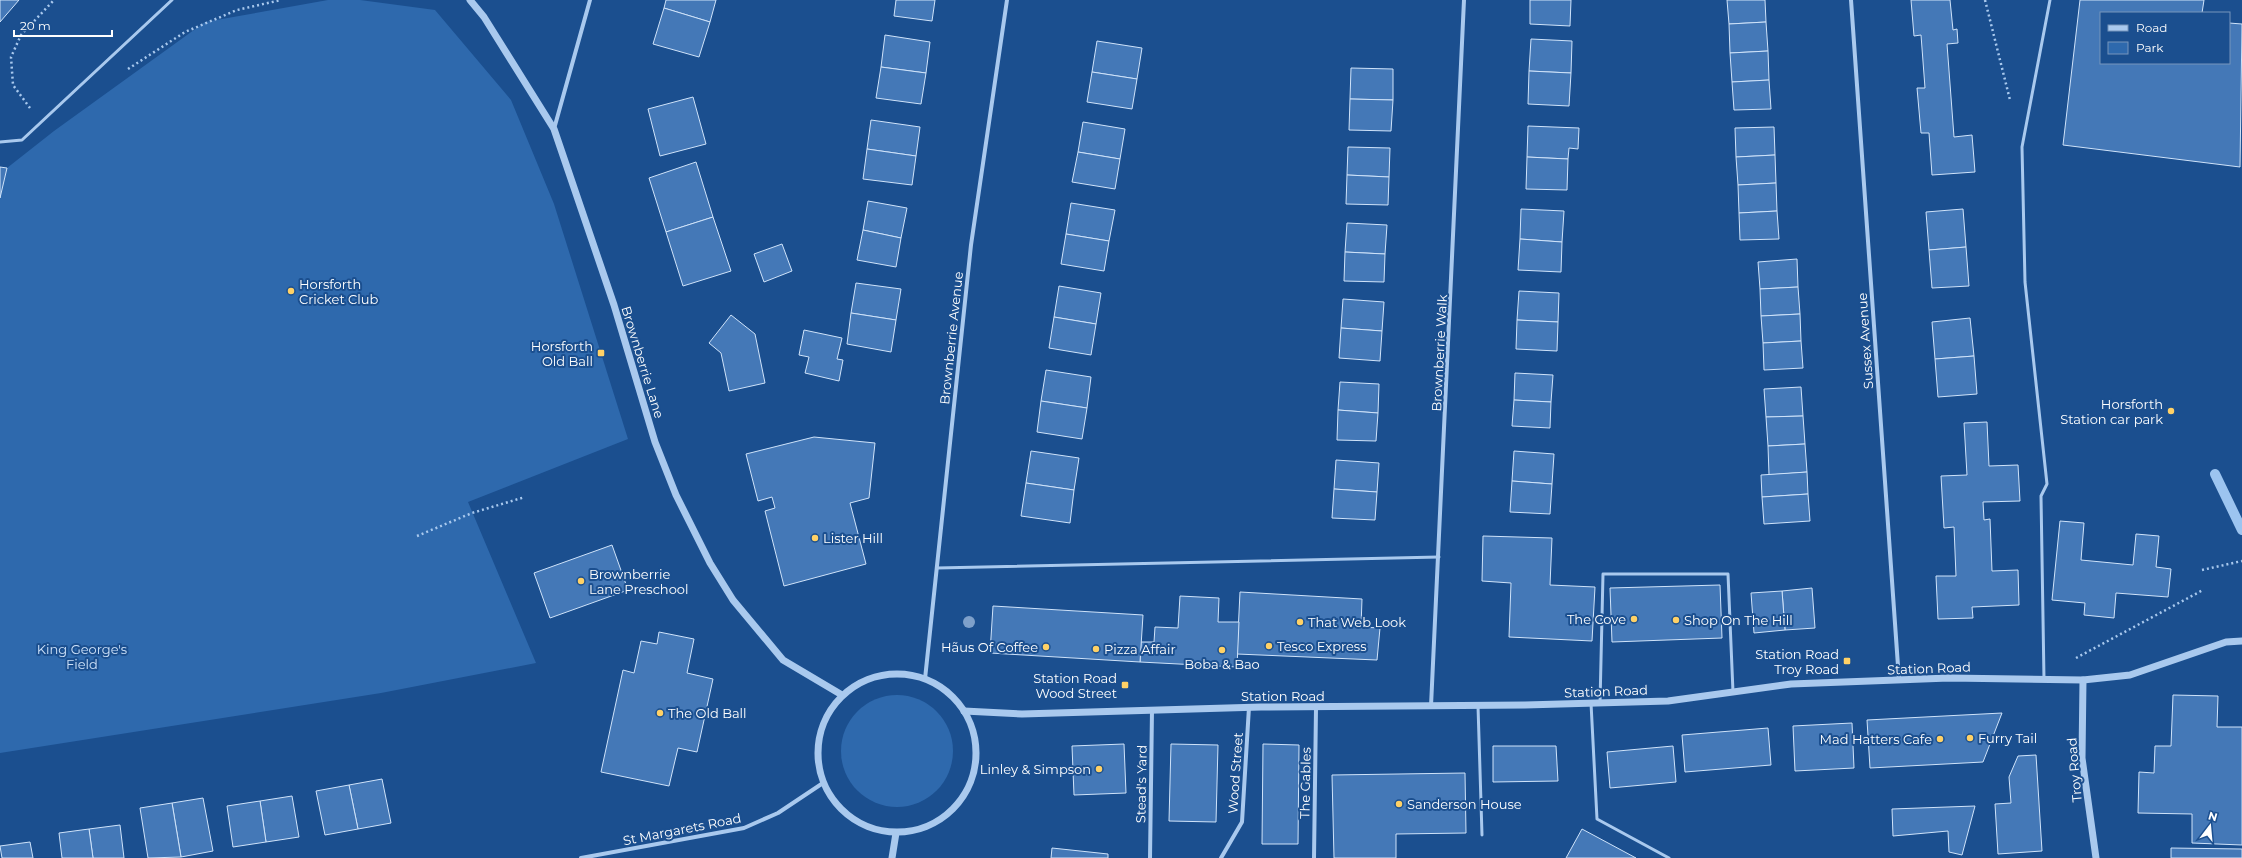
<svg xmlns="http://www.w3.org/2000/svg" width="2242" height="858" viewBox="0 0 2242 858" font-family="Montserrat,sans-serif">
<rect width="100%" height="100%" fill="#1b4f8f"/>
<!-- green -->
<g fill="#2e69ad">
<polygon points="328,0 360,0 435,10 511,100 554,204 628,439 468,502 536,663 381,693 0,753 0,198 7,168 54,131 205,22"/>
<circle cx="897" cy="751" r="56"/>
</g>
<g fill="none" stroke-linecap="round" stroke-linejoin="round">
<!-- stream -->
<polyline stroke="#9cc4f0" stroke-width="10" points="2215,474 2242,530"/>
</g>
<!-- building -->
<g fill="#4478b7" stroke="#cfe3fa">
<polygon points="0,0 19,0 0,22"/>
<polygon points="666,0 716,0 710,22 664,8"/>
<polygon points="896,0 935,0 932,21 894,16"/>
<polygon points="1530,0 1571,0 1570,26 1530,24"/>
<polygon points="1727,0 1765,0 1766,22 1729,24"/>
<polygon points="1911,0 1950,0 1953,30 1957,29 1958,43 1947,44 1954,137 1972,135 1975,172 1932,175 1929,133 1921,133 1917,88 1925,88 1921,35 1914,36"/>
<polygon points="2080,0 2204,0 2202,13 2101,13 2101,63 2229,63 2229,23 2242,24 2240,167 2063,145"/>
<polygon points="664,8 710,22 699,57 653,44"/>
<polygon points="1766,22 1768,51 1730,53 1729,24"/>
<polygon points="885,35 930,42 926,73 881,67"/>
<polygon points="1531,39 1572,41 1571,73 1529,71"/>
<polygon points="1097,41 1142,48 1137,79 1092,72"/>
<polygon points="1768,51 1769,80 1732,82 1730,53"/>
<polygon points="881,67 926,73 921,104 876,98"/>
<polygon points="1351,68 1393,69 1393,100 1350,99"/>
<polygon points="1529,71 1571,73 1569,106 1528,104"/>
<polygon points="1092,72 1137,79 1132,109 1087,102"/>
<polygon points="1769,80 1771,109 1734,110 1732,82"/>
<polygon points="693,97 706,144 660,156 648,109"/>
<polygon points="1350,99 1393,100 1391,131 1349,130"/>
<polygon points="871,120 920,127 916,156 867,149"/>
<polygon points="1083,122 1125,129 1120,159 1078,152"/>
<polygon points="1528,126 1579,128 1578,149 1569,148 1568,159 1527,157"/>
<polygon points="1774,127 1775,155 1736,157 1735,128"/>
<polygon points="1348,147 1390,148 1389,177 1347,175"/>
<polygon points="867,149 916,156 912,185 863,179"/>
<polygon points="1078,152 1120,159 1115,189 1072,182"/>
<polygon points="1775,155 1776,183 1738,185 1736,157"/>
<polygon points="1527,157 1568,159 1567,190 1526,189"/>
<polygon points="696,162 713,217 666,232 649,178"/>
<polygon points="0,167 7,168 0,198"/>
<polygon points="1347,175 1389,177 1388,205 1346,204"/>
<polygon points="1776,183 1777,211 1739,213 1738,185"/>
<polygon points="868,201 907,208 901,238 863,230"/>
<polygon points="1071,203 1115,210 1109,241 1066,234"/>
<polygon points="1521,209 1564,211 1562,242 1520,239"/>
<polygon points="1963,209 1966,247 1929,250 1926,212"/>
<polygon points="1777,211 1779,239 1740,240 1739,213"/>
<polygon points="713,217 731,271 683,286 666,232"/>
<polygon points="1347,223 1387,225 1385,254 1345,252"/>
<polygon points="863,230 901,238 896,267 857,260"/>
<polygon points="1066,234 1109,241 1104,271 1061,264"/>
<polygon points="1520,239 1562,242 1561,272 1518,270"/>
<polygon points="782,244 792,271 764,282 754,254"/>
<polygon points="1966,247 1969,286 1932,288 1929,250"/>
<polygon points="1345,252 1385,254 1384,282 1344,281"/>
<polygon points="1797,259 1798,287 1760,289 1758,262"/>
<polygon points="856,283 901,289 896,320 851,313"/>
<polygon points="1059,286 1101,293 1096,324 1054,317"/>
<polygon points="1798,287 1800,314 1761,316 1760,289"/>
<polygon points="1519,291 1559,293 1558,322 1517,320"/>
<polygon points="1343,299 1384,302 1382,331 1341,328"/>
<polygon points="851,313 896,320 891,352 847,344"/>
<polygon points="1800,314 1801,341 1763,343 1761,316"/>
<polygon points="731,315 755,334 765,383 729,391 721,353 709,343"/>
<polygon points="1054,317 1096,324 1091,355 1049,348"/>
<polygon points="1970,318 1974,356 1935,359 1932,322"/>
<polygon points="1517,320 1558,322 1557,351 1516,349"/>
<polygon points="1341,328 1382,331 1380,361 1339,358"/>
<polygon points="804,330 842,338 837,359 843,360 839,381 805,373 809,357 799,355"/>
<polygon points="1801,341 1803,368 1764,370 1763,343"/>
<polygon points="1974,356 1977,394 1938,397 1935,359"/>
<polygon points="1046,370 1091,377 1087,408 1041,401"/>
<polygon points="1515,373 1553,375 1551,402 1514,400"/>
<polygon points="1340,382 1379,384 1378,413 1338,410"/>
<polygon points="1801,387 1803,416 1766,417 1764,389"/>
<polygon points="1514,400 1551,402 1550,428 1512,426"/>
<polygon points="1041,401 1087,408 1082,439 1037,432"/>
<polygon points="1338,410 1378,413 1376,441 1337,440"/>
<polygon points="1803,416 1805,444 1768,446 1766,417"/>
<polygon points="1987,422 1989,466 2018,465 2020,501 1983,502 1984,520 1990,519 1992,571 2018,570 2019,605 1972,607 1973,618 1938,619 1936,576 1956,576 1954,527 1944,528 1941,476 1967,475 1964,423"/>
<polygon points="814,437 875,443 869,498 850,503 866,564 784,586 765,511 775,508 772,497 758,501 746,454"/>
<polygon points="1805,444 1807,472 1769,475 1768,446"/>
<polygon points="1031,451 1079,458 1074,490 1026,483"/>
<polygon points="1514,451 1554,454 1552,484 1512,481"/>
<polygon points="1336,460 1379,463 1377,492 1334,489"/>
<polygon points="1807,472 1808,494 1762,497 1761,475"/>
<polygon points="1512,481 1552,484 1550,514 1510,512"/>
<polygon points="1026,483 1074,490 1070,523 1021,516"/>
<polygon points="1334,489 1377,492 1375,520 1332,518"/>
<polygon points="1808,494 1810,521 1764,524 1762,497"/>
<polygon points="2060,521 2084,523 2081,560 2133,565 2136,534 2159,536 2156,567 2171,569 2168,597 2116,593 2114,618 2084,615 2085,603 2052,600"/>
<polygon points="1483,536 1552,538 1550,585 1595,587 1592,641 1509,637 1511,583 1482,581"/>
<polygon points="612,545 628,590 550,618 534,573"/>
<polygon points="1720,585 1722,638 1612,642 1610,588"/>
<polygon points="1812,588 1815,628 1785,630 1782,591"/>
<polygon points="1782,591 1785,630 1754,633 1751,593"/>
<polygon points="1240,592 1362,599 1361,627 1380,628 1377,660 1237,654"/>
<polygon points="1180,596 1219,598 1218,622 1239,622 1237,667 1140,662 1141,642 1154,642 1155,627 1178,628"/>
<polygon points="993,606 1143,615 1140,662 990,653"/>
<polygon points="659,632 694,639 687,673 713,679 697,752 678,748 669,786 601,772 623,670 634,673 641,641 657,644"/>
<polygon points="2173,695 2218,696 2217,727 2242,727 2242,845 2192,843 2192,814 2138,813 2139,772 2154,773 2155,746 2171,746"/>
<polygon points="2002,713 1983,762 1870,768 1867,720"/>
<polygon points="1852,723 1854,768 1795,771 1793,726"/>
<polygon points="1768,728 1771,765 1685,772 1682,735"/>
<polygon points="1124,744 1126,793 1074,795 1072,746"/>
<polygon points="1171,744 1218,745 1216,822 1169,821"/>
<polygon points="1263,744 1299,745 1298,844 1262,844"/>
<polygon points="1493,746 1556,746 1558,781 1493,782"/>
<polygon points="1673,746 1676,782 1610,788 1607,752"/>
<polygon points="2036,755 2042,851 1998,854 1995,804 2011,803 2009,777 2018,756"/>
<polygon points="1465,773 1466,833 1396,834 1396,858 1334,858 1332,775"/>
<polygon points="382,779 391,823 358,829 349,785"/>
<polygon points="349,785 358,829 325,835 316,791"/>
<polygon points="292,796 299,837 266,842 260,801"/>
<polygon points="203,798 213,851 181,857 172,803"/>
<polygon points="260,801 266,842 233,847 227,806"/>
<polygon points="172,803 181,857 148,858 140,808"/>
<polygon points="1975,806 1962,855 1949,852 1948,831 1893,836 1892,809"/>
<polygon points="120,825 124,858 93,858 89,829"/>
<polygon points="89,829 93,858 62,858 59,833"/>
<polygon points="1582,829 1636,858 1566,858"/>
<polygon points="30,842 33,858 2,858 0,846"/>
<polygon points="1052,848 1108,854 1108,858 1051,858"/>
<polygon points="2171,848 2242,849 2242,858 2171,858"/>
</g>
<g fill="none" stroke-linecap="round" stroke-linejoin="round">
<!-- path -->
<g stroke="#a9c9ee" stroke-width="2.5" stroke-dasharray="2 3" stroke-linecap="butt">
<polyline points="1985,0 2010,100"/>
<polyline points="128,69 185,32 237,10 281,0"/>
<polyline points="30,108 13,85 11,57 21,35 54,0"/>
<polyline points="417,536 472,513 525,497"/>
<polyline points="2202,570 2242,561"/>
<polyline points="2076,658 2203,590"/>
</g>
<!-- service -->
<g stroke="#a9c9ee" stroke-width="3">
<polyline points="0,142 22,140 172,0"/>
<polyline points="937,568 1439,557"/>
<polyline points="2044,679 2041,496 2047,484 2025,282 2022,147 2050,0"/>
<polyline points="1591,703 1597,819 1669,858"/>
<polyline points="1600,703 1603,574 1728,574 1733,692"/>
<polyline points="1478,706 1482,835"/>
</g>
<!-- minor -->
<g stroke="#a9c9ee" stroke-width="4">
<polyline points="1851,0 1899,680"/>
<polyline points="554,129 590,0"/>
<polyline points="925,679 971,245 1007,0"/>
<polyline points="1431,706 1464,0"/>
<polyline points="581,858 744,828 778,813 823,783"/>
<polyline points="1150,858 1152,710"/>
<polyline points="1221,858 1242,822 1249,707"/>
<polyline points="1314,858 1316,708"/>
</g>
<!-- tertiary -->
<g stroke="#a9c9ee" stroke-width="7">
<polyline points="470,0 484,17 554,129 614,305 655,442 676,495 710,563 733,600 783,660 842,695"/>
<circle cx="897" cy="753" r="79"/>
<polyline points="2083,680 2082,758 2096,858"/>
<polyline points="964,711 1022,714 1261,707 1525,705 1668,701 1791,684 1949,678 2083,680 2130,675 2226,642 2242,641"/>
<polyline points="892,858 896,833"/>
</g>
</g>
<!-- trees -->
<circle fill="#7ea0ca" cx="969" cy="622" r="6"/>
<!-- markers -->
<g fill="#ffd166" stroke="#1b4f8f" stroke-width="1.5">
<circle cx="291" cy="291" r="4"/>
<rect x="597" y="349" width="8" height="8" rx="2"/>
<circle cx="2171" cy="411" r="4"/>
<circle cx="815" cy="538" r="4"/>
<circle cx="581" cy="581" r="4"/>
<circle cx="1634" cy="619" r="4"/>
<circle cx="1676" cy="620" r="4"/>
<circle cx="1300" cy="622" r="4"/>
<circle cx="1269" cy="646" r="4"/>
<circle cx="1046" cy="647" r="4"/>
<circle cx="1096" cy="649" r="4"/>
<circle cx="1222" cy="650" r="4"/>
<rect x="1843" y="657" width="8" height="8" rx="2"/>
<rect x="1121" y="681" width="8" height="8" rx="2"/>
<circle cx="660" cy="713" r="4"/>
<circle cx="1970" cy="738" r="4"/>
<circle cx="1940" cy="739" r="4"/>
<circle cx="1099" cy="769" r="4"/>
<circle cx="1399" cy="804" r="4"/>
</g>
<g text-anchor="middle" stroke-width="4" stroke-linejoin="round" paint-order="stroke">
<!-- poi labels -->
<g font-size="13" fill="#fff" stroke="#1b4f8f" text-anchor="start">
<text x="299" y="289">Horsforth<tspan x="299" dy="15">Cricket Club</tspan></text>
<text x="593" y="351" text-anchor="end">Horsforth<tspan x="593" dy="15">Old Ball</tspan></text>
<text x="2163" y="409" text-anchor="end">Horsforth<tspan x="2163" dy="15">Station car park</tspan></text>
<text x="823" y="543">Lister Hill</text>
<text x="589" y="579">Brownberrie<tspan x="589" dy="15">Lane Preschool</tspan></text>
<text x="1626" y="624" text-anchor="end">The Cove</text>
<text x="1684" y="625">Shop On The Hill</text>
<text x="1308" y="627">That Web Look</text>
<text x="1277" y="651">Tesco Express</text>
<text x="1038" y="652" text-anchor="end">Hãus Of Coffee</text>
<text x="1104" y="654">Pizza Affair</text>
<text x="1839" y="659" text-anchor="end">Station Road<tspan x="1839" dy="15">Troy Road</tspan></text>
<text x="1222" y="669" text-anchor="middle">Boba &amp; Bao</text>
<text x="1117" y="683" text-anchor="end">Station Road<tspan x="1117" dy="15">Wood Street</tspan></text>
<text x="668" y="718">The Old Ball</text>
<text x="1978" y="743">Furry Tail</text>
<text x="1932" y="744" text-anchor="end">Mad Hatters Cafe</text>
<text x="1091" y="774" text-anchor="end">Linley &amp; Simpson</text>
<text x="1407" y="809">Sanderson House</text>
</g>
<!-- street labels -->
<g font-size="13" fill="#fff" stroke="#1b4f8f">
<text transform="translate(951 338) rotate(-84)" y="5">Brownberrie Avenue</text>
<text transform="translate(1865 341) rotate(-94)" y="5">Sussex Avenue</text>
<text transform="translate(1439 353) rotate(-87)" y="5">Brownberrie Walk</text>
<text transform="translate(643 362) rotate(73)" y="5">Brownberrie Lane</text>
<text transform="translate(1929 668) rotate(-2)" y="5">Station Road</text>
<text transform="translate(1606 691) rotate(-2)" y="5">Station Road</text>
<text x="1283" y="701">Station Road</text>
<text transform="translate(2074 770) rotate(-95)" y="5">Troy Road</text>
<text transform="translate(1235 773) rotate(-86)" y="5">Wood Street</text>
<text transform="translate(1305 783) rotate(-89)" y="5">The Gables</text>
<text transform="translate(1141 784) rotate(-89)" y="5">Stead's Yard</text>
<text transform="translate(682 829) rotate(-11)" y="5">St Margarets Road</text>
</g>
<!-- park labels -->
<g font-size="13" fill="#cfe3fa" stroke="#1b4f8f">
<text x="82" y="654">King George's<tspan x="82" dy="15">Field</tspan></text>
</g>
</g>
<!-- legend -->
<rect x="2100" y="12" width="130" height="52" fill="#1b4f8f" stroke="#7695bc"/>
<rect x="2108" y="25" width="20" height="6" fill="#a9c9ee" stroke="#7695bc"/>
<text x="2136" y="32" font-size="12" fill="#ffffff">Road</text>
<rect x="2108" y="42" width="20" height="12" fill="#2e69ad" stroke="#7695bc"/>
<text x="2136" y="52" font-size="12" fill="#ffffff">Park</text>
<!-- north arrow -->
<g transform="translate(2210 826) rotate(16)" stroke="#1b4f8f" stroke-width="3" paint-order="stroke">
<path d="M0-3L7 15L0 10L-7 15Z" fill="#ffffff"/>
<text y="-6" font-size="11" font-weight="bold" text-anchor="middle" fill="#ffffff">N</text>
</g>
<!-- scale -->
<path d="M14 30v6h98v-6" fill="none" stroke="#ffffff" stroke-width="2"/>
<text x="20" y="30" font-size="12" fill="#ffffff" stroke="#1b4f8f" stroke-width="3" paint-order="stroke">20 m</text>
</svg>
